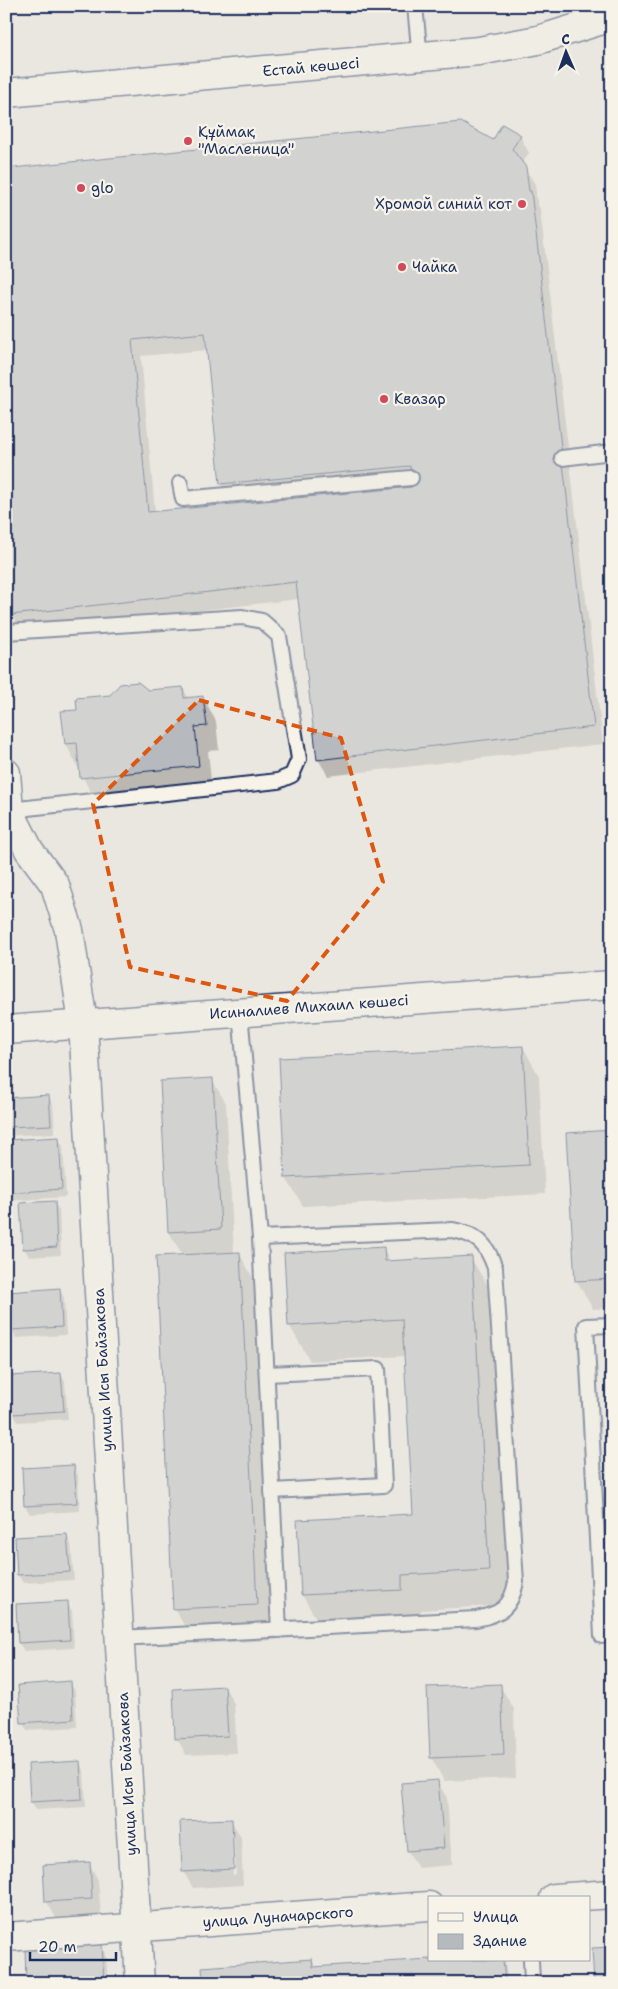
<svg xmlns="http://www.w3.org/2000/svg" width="618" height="1989" viewBox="0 0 618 1989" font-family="'Shantell Sans',sans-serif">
<rect width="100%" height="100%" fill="#eae7e0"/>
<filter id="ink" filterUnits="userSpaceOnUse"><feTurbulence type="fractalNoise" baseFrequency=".02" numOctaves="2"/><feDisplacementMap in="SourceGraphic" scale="10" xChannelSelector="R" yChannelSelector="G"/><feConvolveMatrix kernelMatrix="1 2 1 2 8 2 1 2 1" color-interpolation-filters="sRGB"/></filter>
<g filter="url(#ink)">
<!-- shadow -->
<g fill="#0003" fill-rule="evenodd">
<path d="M520 136 529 153 522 164 535 184 537 203 540 209 603 744 328 776 318 759 299 599 21 631 12 615 6 172 493 142ZM208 350 221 484 231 500 412 483 413 489 155 512 141 356Z"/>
<polygon points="183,688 189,699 203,697 216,721 219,750 208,751 212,790 95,801 66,744 79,711 147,692"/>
<polygon points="523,1047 539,1076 545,1194 303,1206 286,1178"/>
<polygon points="212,1080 226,1103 234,1254 239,1253 259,1289 277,1640 195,1644 174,1608 183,1256 169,1232"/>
<polygon points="48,1096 53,1104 55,1133 6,1136 6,1099"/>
<polygon points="612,1131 612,1308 593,1309 577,1281"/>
<polygon points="58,1138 63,1146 66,1197 6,1201 6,1141"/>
<polygon points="54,1202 59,1210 61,1255 29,1257 24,1248"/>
<polygon points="383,1248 391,1262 471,1258 492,1293 509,1605 421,1610 422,1625 323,1630 302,1595 414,1515 405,1356 310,1361 289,1325"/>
<polygon points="60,1290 64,1298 66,1335 16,1338 12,1329"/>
<polygon points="61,1374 65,1382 68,1419 18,1422 13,1414"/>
<polygon points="74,1466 78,1475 80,1511 30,1514 25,1506 23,1469"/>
<polygon points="66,1535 71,1544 74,1580 23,1583 18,1575 16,1538"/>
<polygon points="67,1603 72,1611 74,1648 24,1651 19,1643"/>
<polygon points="70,1683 75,1691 77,1727 27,1730 22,1722"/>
<polygon points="500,1686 514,1709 516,1778 444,1781 431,1757"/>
<polygon points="225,1687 234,1704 237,1753 186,1755 177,1738"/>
<polygon points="79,1762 84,1770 86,1807 36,1810 31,1802"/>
<polygon points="437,1781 447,1798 452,1865 418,1868 408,1851 402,1784"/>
<path d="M231 1820 241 1837 243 1885 193 1888 183 1871ZM232 1835H234L236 1875H233Z"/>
<polygon points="89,1863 98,1880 101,1915 56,1918 47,1902"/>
<polygon points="101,1945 106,1953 108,1983 28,1983"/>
<polygon points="312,1960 316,1968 429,1960 505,1960 508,1983 205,1983"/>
</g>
<!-- building -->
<g fill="#b6babf" stroke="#1b2f5e" fill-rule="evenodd">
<path d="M461 122 493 140 502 124 521 135 512 149 526 167 529 191H531L594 727 317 760 296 582 11 615 6 578V171L12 168ZM205 333 220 484 410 466 412 487 148 512 132 340Z"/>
<polygon points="138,682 148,690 183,687 184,698 203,696 207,726 195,727 199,766 80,778 77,743 65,744 61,711 77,710 76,698 110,695 120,684"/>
<polygon points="523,1046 529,1165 285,1178 279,1058"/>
<polygon points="213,1078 221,1229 168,1232 160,1081"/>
<polygon points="49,1095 51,1125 6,1127 6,1098"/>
<polygon points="612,1130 612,1279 575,1281 566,1133"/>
<polygon points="59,1137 62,1189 6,1193 6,1140"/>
<polygon points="55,1201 57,1247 23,1249 20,1203"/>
<polygon points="384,1247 385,1261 472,1256 489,1570 402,1575 402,1590 301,1595 297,1520 413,1514 402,1319 288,1326 284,1253"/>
<polygon points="240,1252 257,1605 173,1609 156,1256"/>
<polygon points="60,1288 62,1327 10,1330 8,1292"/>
<polygon points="61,1373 64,1411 12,1414 9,1376"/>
<polygon points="74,1465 77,1503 24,1506 22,1468"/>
<polygon points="67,1534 70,1572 17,1575 15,1537"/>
<polygon points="68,1601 70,1640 18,1643 16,1604"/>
<polygon points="71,1681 73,1719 21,1723 18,1685"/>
<polygon points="501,1684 504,1755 430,1758 427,1687"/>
<polygon points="225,1686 228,1736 175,1739 173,1689"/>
<polygon points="80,1761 82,1799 30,1802 28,1764"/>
<polygon points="438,1780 444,1848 407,1851 401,1783"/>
<polygon points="232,1819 234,1869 182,1872 180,1821"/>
<polygon points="90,1862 92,1899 45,1902 43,1865"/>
<polygon points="102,1944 104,1983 26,1983 25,1948"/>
<polygon points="612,1947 612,1983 594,1983 592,1948"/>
<polygon points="312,1959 313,1967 429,1959 429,1960 503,1960 505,1983 203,1983 202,1967"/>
</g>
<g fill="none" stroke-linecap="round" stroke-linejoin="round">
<defs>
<g id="service">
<polyline points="415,6 420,58"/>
<polyline points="562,458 612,452"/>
<polyline points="180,483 183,499 411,478"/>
<polyline points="6,632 242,617 262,621 279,636 299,759 292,775 278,781 9,810"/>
<polyline points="260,1238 279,1630"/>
<polyline points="267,1374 378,1369 384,1485 272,1491"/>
<polyline points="602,1636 586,1326 612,1325"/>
<path d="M119 1638 476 1619C501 1614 511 1608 516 1582L495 1268C487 1244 477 1234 452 1230L260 1238 240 1012"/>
<polyline points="531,1960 532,1983"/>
</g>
<g id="minor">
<polyline points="6,1030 612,985"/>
<polyline points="554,1898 612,1894"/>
<polyline points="6,1937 429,1906"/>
</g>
<polyline id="tertiary" points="6,773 9,810 29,850 55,885 69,930 83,1023 140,1983"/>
<polyline id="secondary" points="6,93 479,51 538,40 612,17"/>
</defs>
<!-- service casing -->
<use href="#service" stroke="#1b2f5e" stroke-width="18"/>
<!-- minor casing -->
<use href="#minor" stroke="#1b2f5e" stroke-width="31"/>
<!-- tertiary casing -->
<use href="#tertiary" stroke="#1b2f5e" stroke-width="31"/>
<!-- secondary casing -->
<use href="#secondary" stroke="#1b2f5e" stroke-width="31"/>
<!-- service -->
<use href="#service" stroke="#f7f3e8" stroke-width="14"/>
<!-- minor -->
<use href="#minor" stroke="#f7f3e8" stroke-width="28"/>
<!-- tertiary -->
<use href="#tertiary" stroke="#f7f3e8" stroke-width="28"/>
<!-- secondary -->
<use href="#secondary" stroke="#f7f3e8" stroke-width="28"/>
</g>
</g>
<!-- marked area -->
<path d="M0 0H618V1989H0ZM199 700 341 738 383 882 287 1001 130 967 93 804Z" fill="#eae7e0" fill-opacity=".55" fill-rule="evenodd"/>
<path fill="none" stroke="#de5710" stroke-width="4" stroke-dasharray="10 6" stroke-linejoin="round" d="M199 700 341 738 383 882 287 1001 130 967 93 804Z"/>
<!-- markers -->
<g fill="#d1495b" stroke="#f7f3e8" stroke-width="2">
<circle cx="188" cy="141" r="5"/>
<circle cx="81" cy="188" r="5"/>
<circle cx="522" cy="204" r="5"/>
<circle cx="402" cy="267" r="5"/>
<circle cx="384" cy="399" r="5"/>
</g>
<g text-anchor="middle" stroke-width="4.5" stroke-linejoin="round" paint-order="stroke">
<!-- street labels -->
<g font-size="15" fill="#1b2f5e" stroke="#f7f3e8">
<text transform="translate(311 67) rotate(-5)" y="5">Естай көшесі</text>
<text transform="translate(309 1007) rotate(-4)" y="5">Исиналиев Михаил көшесі</text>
<text transform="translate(103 1370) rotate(-93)" y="5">улица Исы Байзакова</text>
<text transform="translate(127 1774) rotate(-93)" y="5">улица Исы Байзакова</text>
<text transform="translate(278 1917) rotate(-4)" y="5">улица Луначарского</text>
</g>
<!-- poi labels -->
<g font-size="15" fill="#1b2f5e" stroke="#f7f3e8" text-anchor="start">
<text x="198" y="137">Құймақ<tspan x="198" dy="17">"Масленица"</tspan></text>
<text x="91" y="193">glo</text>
<text x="512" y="209" text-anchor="end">Хромой синий кот</text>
<text x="412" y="272">Чайка</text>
<text x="394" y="404">Квазар</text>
</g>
</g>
<!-- margin -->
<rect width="618" height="1989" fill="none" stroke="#f7f3e8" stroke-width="25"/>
<rect x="12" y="12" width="593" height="1964" fill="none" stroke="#1b2f5e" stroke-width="2" filter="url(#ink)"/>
<!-- legend -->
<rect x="428" y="1896" width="162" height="65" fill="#f7f3e8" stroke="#9fa5b1"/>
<rect x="438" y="1913" width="25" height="8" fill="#f7f3e8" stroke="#9fa5b1"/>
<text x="473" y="1922" font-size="15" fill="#1b2f5e">Улица</text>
<rect x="438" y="1934" width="25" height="15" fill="#b6babf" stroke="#9fa5b1"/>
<text x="473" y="1946" font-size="15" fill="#1b2f5e">Здание</text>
<!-- north arrow -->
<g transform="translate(566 52) rotate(358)" stroke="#f7f3e8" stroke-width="4" paint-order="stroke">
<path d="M0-4L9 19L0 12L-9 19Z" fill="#1b2f5e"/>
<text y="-8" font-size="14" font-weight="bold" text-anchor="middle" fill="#1b2f5e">С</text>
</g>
<!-- scale -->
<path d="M30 1952v8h86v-8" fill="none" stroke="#1b2f5e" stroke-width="2.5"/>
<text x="38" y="1952" font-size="15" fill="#1b2f5e" stroke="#f7f3e8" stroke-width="4" paint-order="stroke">20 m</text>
</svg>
